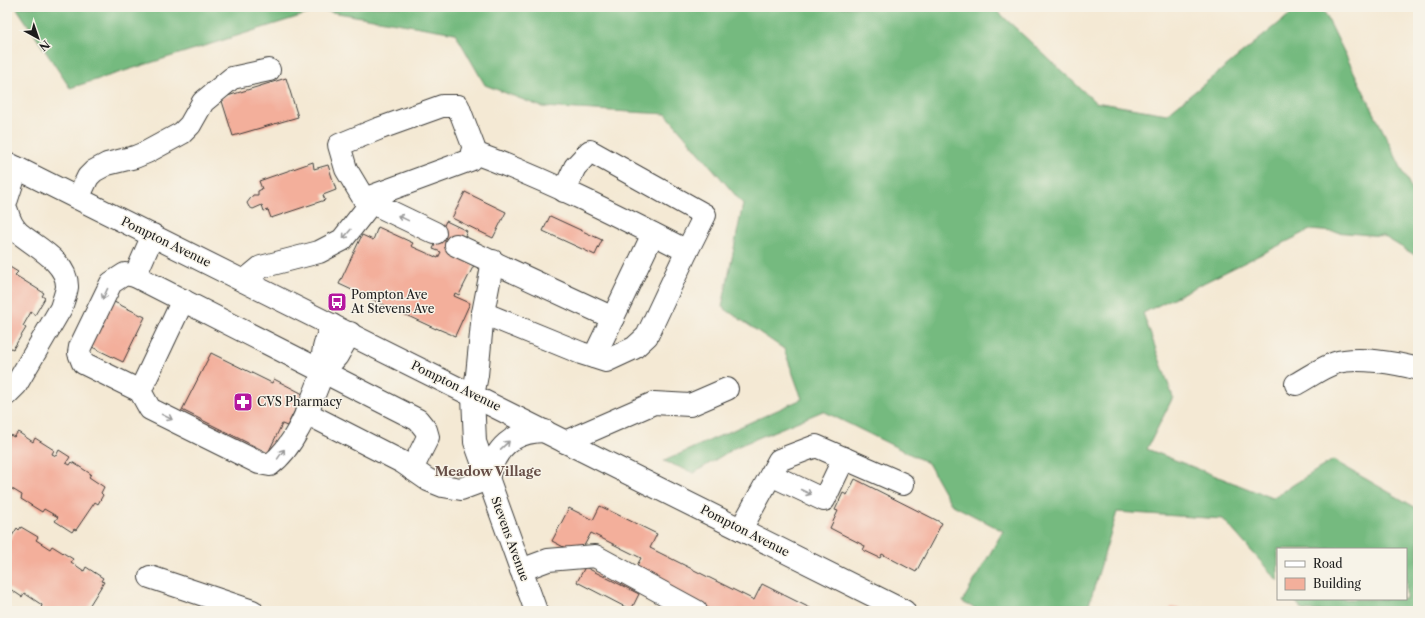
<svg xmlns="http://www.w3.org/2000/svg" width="1425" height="618" viewBox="0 0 1425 618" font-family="'Libre Caslon Text',serif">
<rect width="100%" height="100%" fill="#f7f3e8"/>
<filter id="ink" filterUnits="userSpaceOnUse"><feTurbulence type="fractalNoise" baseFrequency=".025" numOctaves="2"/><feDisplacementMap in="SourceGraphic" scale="8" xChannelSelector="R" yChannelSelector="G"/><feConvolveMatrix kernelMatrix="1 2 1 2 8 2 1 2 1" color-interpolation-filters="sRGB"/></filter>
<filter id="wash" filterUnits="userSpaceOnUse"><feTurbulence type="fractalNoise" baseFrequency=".012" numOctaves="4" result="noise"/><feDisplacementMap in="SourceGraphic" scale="16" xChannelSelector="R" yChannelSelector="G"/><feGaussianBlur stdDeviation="0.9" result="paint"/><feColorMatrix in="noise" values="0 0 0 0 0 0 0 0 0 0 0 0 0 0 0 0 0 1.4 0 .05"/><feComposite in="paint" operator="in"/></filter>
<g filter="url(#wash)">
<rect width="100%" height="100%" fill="#f4e9d4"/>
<!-- forest -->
<polygon fill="#74ba7f" stroke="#486b4e" points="16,7 993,7 1095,102 1167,114 1299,7 1322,7 1418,202 1418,257 1383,236 1310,230 1143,313 1173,397 1147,449 1272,498 1333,460 1418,509 1418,611 1304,611 1293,599 1406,599 1406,549 1278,549 1278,581 1223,519 1117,512 1087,611 980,611 962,602 1003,531 951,504 928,463 823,411 736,447 694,473 664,461 802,399 784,349 722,307 743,204 666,114 542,107 485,85 455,33 320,10 70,88"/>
<g id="blocks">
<!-- building -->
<g fill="#f3af9b">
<polygon points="286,78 298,117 233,136 221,98"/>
<polygon points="313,162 314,169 328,165 336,190 323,195 325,200 271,218 268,210 264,211 262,205 253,209 249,207 247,203 253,195 258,195 258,191 262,189 259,181"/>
<polygon points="465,192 506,212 493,238 452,218"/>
<polygon points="550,216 602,240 595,255 543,231"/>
<polygon points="446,221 467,231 456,256 474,265 459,295 455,293 454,296 470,303 455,336 436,328 436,329 339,284 362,235 373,240 378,227 413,243 411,246 438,258 441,252 433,249"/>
<polygon points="8,266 18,272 15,275 44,293 42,296 45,298 35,315 31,312 23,326 26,328 13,349 9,347 7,351 7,269"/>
<polygon points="112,301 145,317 123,362 90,346"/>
<polygon points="211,353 272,383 274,379 303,394 287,426 282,424 268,453 182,410"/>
<polygon points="18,432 33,442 35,438 54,450 52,454 56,456 59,450 70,457 66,463 70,465 72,462 91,474 89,477 104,487 101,493 103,495 98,504 95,502 76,530 74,529 72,532 55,521 58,517 44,509 42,512 21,499 22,495 9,487 7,490 7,448 8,447 7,441 10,435 14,437"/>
<polygon points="855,479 942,523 916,572 882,554 880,558 863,550 865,546 830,528 838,511 835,510 843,493 847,495"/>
<polygon points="600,506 657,534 650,548 754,600 762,584 816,611 712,611 634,571 641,558 591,533 579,555 552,541 569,508 593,520"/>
<polygon points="21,527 38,537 36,540 50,549 52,546 73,559 71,562 84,571 86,567 103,578 101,581 104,582 86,611 46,611 41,608 42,605 24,593 22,597 7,587 7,544 17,528 19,530"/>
<polygon points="585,567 639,594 631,610 577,582"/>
<polygon points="1171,607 1188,610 1188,611 1170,611"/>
</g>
</g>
</g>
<g filter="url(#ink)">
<use href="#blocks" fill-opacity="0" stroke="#3c3b38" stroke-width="1"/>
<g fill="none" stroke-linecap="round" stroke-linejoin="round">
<defs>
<g id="minor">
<path d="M472 152C546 179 617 215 687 251L647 336 634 348 606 361 581 353 483 313"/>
<polyline points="564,191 575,167 590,151 705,215 687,251"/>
<polyline points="78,198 88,177 94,171 107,164 135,157 147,152 182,133 190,125 203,102 232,78 269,70"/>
<polyline points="7,199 17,168"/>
<polyline points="364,199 470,160 474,148 458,106 442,106 378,129 339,145 346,169 364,199 435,233"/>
<path d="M7 211C9 219 12 227 19 233 34 246 68 262 67 287 66 294 63 301 61 308L16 385 7 394"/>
<polyline points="456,245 613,318"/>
<polyline points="135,276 153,235"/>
<polyline points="244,281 261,267 319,252 342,240 371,203"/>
<path d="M332 325C325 343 321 351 323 372L337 356 350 333"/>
<polyline points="594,357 653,234"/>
<path d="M323 372C311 402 297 445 270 465L259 463 150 409 140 391 83 363 79 353 80 347 111 283 125 274 135 276 418 420 426 430 428 437 412 469"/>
<path d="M1296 384C1309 377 1321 368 1335 363 1356 356 1397 363 1418 369"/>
<polyline points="140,391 183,300"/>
<polyline points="473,396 477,375 483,313 493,261"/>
<polyline points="306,413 402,462 428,480 443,486 461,489 488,479"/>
<polyline points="565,442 654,403 690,405 727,389"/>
<polyline points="771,475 824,500 844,458"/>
<polyline points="741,529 779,460 816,446 903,484"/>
<polyline points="521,570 548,560 595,556 696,611"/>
<polyline points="150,577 252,611"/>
</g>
<g id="major">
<polyline points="7,163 904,611"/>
<polyline points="473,396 475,442 536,611"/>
<path d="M488 479C494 448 513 431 545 431"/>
</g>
</defs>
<!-- minor casing -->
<use href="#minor" stroke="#3c3b38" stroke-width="24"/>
<!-- major casing -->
<use href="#major" stroke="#3c3b38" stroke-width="24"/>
<!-- minor -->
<use href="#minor" stroke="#fff" stroke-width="22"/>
<!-- major -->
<use href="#major" stroke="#fff" stroke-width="22"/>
</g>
<!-- one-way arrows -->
<defs><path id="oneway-shaft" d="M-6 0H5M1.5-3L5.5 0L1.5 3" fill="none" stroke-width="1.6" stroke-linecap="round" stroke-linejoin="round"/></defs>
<g stroke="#999">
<use href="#oneway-shaft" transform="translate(403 218) rotate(-154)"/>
<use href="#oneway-shaft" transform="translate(347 234) rotate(130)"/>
<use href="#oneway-shaft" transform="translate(105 294) rotate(115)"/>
<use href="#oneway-shaft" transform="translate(167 417) rotate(26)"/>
<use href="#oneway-shaft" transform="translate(505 445) rotate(-43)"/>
<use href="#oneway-shaft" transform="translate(281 454) rotate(-55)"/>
<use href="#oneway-shaft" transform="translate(806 492) rotate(25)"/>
</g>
</g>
<!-- icons -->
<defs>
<symbol id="bus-square" viewBox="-11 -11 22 22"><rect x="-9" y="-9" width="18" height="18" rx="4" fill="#b5179e" stroke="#f7f3e8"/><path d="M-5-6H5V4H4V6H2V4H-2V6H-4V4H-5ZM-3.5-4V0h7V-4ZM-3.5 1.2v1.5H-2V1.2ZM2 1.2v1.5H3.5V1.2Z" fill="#fff"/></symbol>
<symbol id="pharmacy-square" viewBox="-11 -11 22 22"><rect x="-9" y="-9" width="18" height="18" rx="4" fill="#b5179e" stroke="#f7f3e8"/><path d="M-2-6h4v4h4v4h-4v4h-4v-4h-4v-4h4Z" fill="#fff"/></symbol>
</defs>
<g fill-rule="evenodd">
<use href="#bus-square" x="326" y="291" width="22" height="22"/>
<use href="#pharmacy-square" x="232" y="391" width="22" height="22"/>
</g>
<g text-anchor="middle" stroke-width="3" stroke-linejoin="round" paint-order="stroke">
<!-- street labels -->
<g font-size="12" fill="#1c1c1c" stroke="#f7f3e8">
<text transform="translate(166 242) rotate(26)" y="4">Pompton Avenue</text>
<text transform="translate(456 386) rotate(26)" y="4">Pompton Avenue</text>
<text transform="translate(745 531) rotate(27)" y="4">Pompton Avenue</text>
<text transform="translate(510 539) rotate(70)" y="4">Stevens Avenue</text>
</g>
<!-- poi labels -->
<g font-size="12" fill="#1c1c1c" stroke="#f7f3e8" text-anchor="start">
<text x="351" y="299">Pompton Ave<tspan x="351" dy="14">At Stevens Ave</tspan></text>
<text x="257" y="406">CVS Pharmacy</text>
</g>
<!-- neighbourhood labels -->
<g font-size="13" font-weight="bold" fill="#674f48" stroke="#f7f3e8">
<text x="488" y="476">Meadow Village</text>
</g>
</g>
<!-- margin -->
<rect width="1425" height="618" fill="none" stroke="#f7f3e8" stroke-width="24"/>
<!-- legend -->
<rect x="1277" y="548" width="130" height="52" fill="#f7f3e8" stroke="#9f9d96"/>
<rect x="1285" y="561" width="20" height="6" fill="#ffffff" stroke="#9f9d96"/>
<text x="1313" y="568" font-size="12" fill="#1c1c1c">Road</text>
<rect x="1285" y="578" width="20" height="12" fill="#f3af9b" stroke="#9f9d96"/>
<text x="1313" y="588" font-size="12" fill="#1c1c1c">Building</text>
<!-- north arrow -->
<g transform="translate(38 38) rotate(140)" stroke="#f7f3e8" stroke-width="3" paint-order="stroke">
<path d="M0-3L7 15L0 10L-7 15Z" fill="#1c1c1c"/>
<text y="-6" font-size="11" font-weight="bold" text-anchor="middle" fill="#1c1c1c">N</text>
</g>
</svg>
